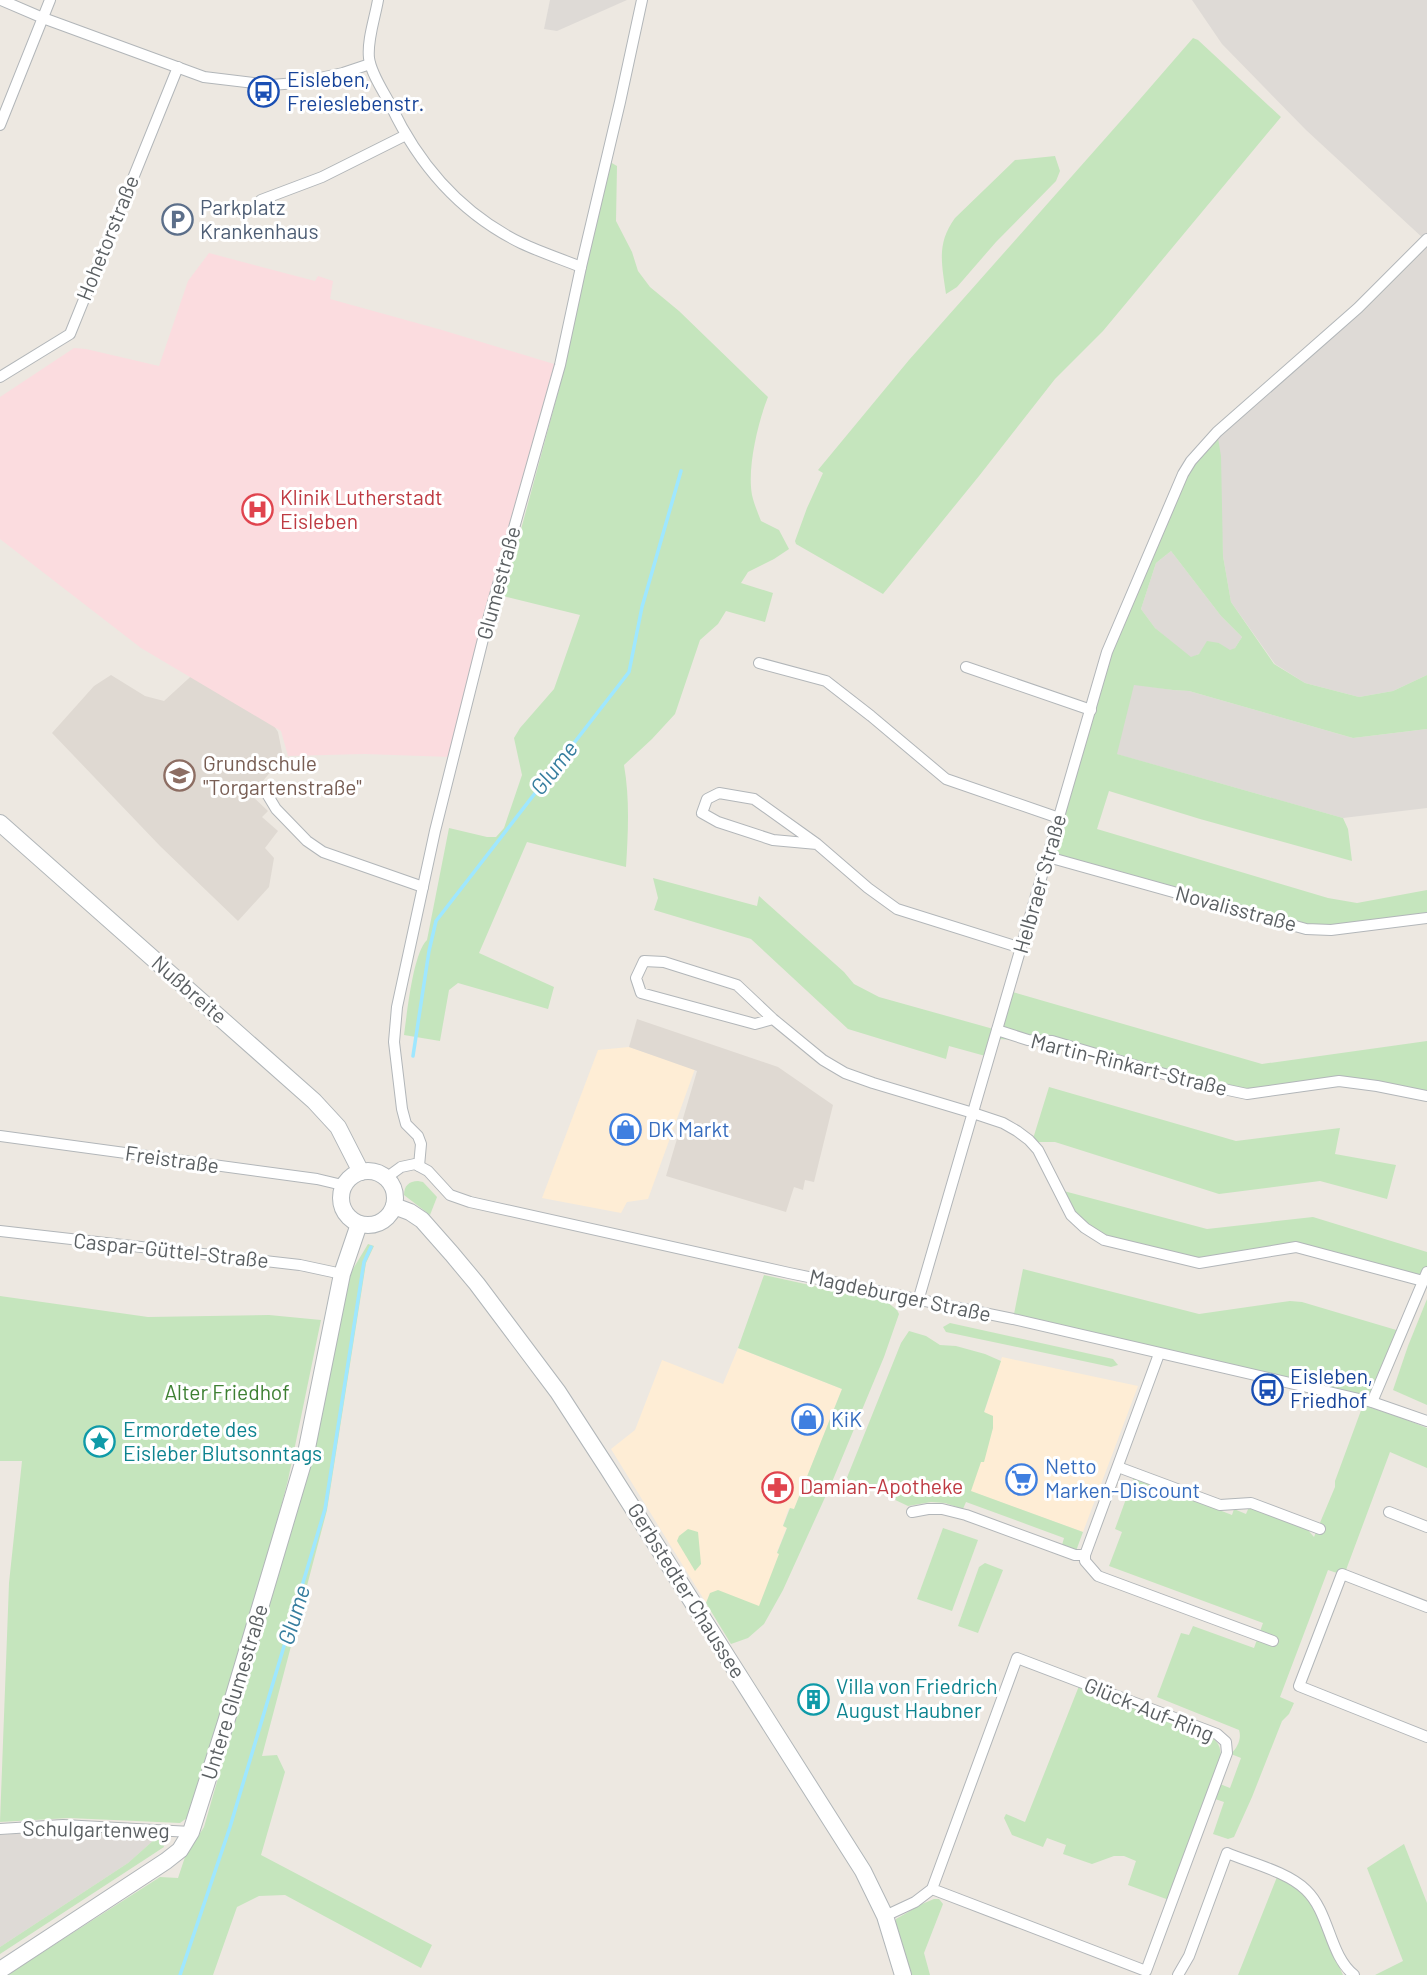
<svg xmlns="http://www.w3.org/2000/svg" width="1427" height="1975" viewBox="0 0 1427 1975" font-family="Barlow,sans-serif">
<rect width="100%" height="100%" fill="#ede8e1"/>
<!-- commercial -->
<g fill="#feedd5">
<polygon points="629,1047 695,1069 648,1199 627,1202 621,1213 542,1198 598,1050"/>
<polygon points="738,1348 842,1389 794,1510 789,1508 783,1525 787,1527 777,1552 780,1554 759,1607 710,1593 706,1603 611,1449 635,1430 662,1360 723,1384"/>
<polygon points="1002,1357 1138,1386 1083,1532 970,1491 993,1428 993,1416 984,1413"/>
</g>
<!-- industrial -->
<g fill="#dedad6">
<polygon points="550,0 627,0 557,31 544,29"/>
<polygon points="1192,0 1427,0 1427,675 1393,691 1359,697 1305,683 1275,664 1231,602 1223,556 1217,432 1425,240 1306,130 1222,44"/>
<polygon points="1171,551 1221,616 1242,637 1235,648 1230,651 1219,643 1191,658 1155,628 1141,609 1156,563"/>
<polygon points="1133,684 1173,690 1189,691 1353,738 1427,729 1427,808 1343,818 1116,754"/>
<polygon points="66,1830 155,1839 128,1863 0,1947 0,1835"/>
</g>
<!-- education -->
<g fill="#dfd9d2">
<polygon points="200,668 245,681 278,732 283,757 251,795 268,811 262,817 278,831 265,848 274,858 269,887 238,921 160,846 52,733 94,686 111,675 145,696 164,701"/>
<polygon points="637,1019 778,1067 833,1105 814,1182 805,1180 803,1190 794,1187 786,1212 666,1176 697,1071 629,1047"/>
</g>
<!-- medical -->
<polygon fill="#fbdcdf" points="209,253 315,281 318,276 333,281 330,299 442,330 554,364 523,481 481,622 451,757 364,754 288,756 281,731 141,648 0,539 0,397 74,348 86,349 159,366 188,281"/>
<!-- green -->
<g fill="#c5e5bd" fill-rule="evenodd">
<polygon points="1193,38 1198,40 1281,117 1103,331 1055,379 979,476 883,594 796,544 795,541 807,508 823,473 818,470 909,360 1134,106"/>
<path d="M1055 156 1060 171 1056 181 996 242 957 287 946 294C942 264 936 244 955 218L1015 160Z"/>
<path d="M610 162 617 166 616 221 632 252 638 271 650 287 679 311 768 397C758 422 747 468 752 495 754 504 758 513 761 521L779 530 789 549 774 559 748 572 741 583 773 593 765 622 726 611 718 624 700 640 675 714 652 739 624 765C630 800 628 833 626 867L527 842 479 953 554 987 548 1009 458 983 449 990 440 1041 404 1035C407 1014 413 953 427 940L449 828 487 837H496L504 828 522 775 514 738 520 728 554 689 580 615 503 596 566 363 583 274 595 232Z"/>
<path d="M1217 432 1221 456 1223 556 1231 602 1274 664 1305 683 1359 697 1393 691 1427 675V729L1353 738 1189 691 1173 690 1134 685 1117 754 1343 818 1348 829 1352 861 1200 819 1109 791 1097 829 1328 898 1357 903 1427 890V918L1331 930 1048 857 1107 652 1184 474ZM1171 551 1221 616 1242 637 1235 648 1230 650 1219 643 1207 641 1199 654 1191 657 1155 628 1141 609 1156 563Z"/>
<polygon points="653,878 757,906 759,896 844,972 854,984 879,997 997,1030 1009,991 1262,1064 1427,1041 1427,1096 1339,1081 1247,1094 1052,1041 995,1039 989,1057 949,1046 946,1059 848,1029 751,939 654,910 658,898"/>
<polygon points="1049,1087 1236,1141 1340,1128 1335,1154 1396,1165 1387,1199 1320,1181 1219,1194 1055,1142 1032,1142"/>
<path d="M418 1181 423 1182 437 1197 430 1215 404 1195C404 1186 409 1181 418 1181Z"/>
<polygon points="1060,1190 1207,1229 1313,1217 1427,1252 1427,1272 1423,1281 1308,1250 1199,1263 1104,1240 1085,1228"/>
<polygon points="368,1244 374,1246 366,1263 327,1510 262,1756 277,1755 285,1772 261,1855 432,1945 421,1968 285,1895 259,1896 237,1907 213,1975 7,1975 160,1877 178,1878 185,1857 204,1827 277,1573 350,1274"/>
<polygon points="1023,1269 1199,1314 1290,1301 1302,1302 1403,1332 1372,1402 1013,1319"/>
<polygon points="764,1275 887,1302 897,1310 899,1314 884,1357 832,1482 783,1590 764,1624 748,1638 731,1644 706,1603 710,1593 718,1590 759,1606 779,1554 777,1553 787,1528 783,1526 790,1508 794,1509 842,1389 738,1348"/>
<polygon points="0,1296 148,1317 269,1315 321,1320 288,1480 273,1538 191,1815 180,1823 69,1818 0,1822 9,1583 22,1461 0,1461"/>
<polygon points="1427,1299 1427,1405 1393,1390 1408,1346"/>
<polygon points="950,1323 1113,1359 1118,1365 1111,1367 946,1332 943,1327"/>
<polygon points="909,1331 926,1336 940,1345 956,1346 985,1354 1001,1361 984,1412 993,1416 993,1428 984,1462 981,1462 971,1491 1083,1532 1076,1551 1062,1545 1064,1538 966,1502 963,1509 945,1503 931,1502 908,1506 872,1489 846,1480 901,1343"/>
<path d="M1363 1405 1402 1418 1427 1428V1468L1390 1452 1346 1570 1340 1574 1328 1570 1280 1697 1294 1703 1289 1714 1282 1721 1252 1797 1234 1837 1228 1839 1213 1834 1224 1802 1215 1799 1220 1784 1230 1788 1241 1758 1231 1754C1237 1748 1242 1739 1239 1730L1157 1697 1181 1633 1189 1635 1193 1626 1254 1648 1263 1623 1109 1566 1122 1532 1115 1529 1134 1477 1232 1515 1234 1509 1246 1514 1249 1507 1307 1529 1314 1537 1335 1487V1481Z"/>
<polygon points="943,1528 978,1540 952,1611 917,1599"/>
<polygon points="688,1529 698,1532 701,1564 695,1571 677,1541 679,1536"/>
<polygon points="985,1563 1003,1570 978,1633 958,1626 979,1567"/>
<path d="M1079 1686 1205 1734C1218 1740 1221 1745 1221 1760L1169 1900 1128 1885 1136 1861 1124 1856H1114L1092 1864 1063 1854 1066 1845 1047 1838 1043 1847 1012 1835 1004 1818 1006 1814 1025 1822Z"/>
<polygon points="155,1839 162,1841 164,1847 0,1954 0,1947 128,1863"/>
<polygon points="1404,1844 1427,1903 1427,1975 1375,1975 1403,1961 1367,1868"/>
<path d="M1277 1877C1288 1883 1300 1889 1309 1899 1326 1920 1333 1951 1343 1975H1238Z"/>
<polygon points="934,1899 939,1899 943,1904 924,1953 930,1975 908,1975 894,1927 896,1919 922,1904"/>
</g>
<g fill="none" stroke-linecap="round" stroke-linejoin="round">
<!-- stream -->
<g stroke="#9fe7ff" stroke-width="3.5">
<polyline points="413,1056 429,951 436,921 629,672 642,607 681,471"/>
<polyline points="180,1975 230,1827 325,1509 364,1262 371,1247"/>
</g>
<defs>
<g id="street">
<polyline points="1,0 43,18 204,77 271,85 297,83 343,73 370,64"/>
<path d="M378 0C375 18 367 40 369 58 371 74 384 92 391 106 419 165 462 214 521 243 540 252 561 259 581 267"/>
<polyline points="0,125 50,0"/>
<polyline points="261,200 322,177 406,135"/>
<polyline points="0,377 70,334 178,67"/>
<polyline points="759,663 826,681 871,716 946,779 1059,818"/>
<polyline points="966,667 1091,710"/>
<polyline points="267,794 276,809 307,841 323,852 423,887"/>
<polyline points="817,844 773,840 718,822 702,813 707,799 719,793 754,799 817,844 868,888 897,909 1021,948"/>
<polyline points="1048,857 1306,929 1331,930 1427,918"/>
<polyline points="773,1019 755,1024 641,993 636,978 644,961 664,962 737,985 773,1019 823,1060 845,1073 873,1083 973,1113 1003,1123 1017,1131 1029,1140 1038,1150 1071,1215 1085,1228 1104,1240 1199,1263 1296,1247 1423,1281"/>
<polyline points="997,1030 1028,1040 1052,1041 1195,1083 1247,1094 1339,1081 1377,1086 1427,1096"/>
<polyline points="0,1136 317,1179 338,1184 344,1186"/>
<polyline points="419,1166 421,1144 418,1136 406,1124 402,1109 394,1042 397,1007 435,831 486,627 560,365 581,267 620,102 642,0"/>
<polyline points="386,1178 401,1167 415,1164 428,1171 450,1195 470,1202 789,1273 1013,1319 1372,1402 1427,1421"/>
<polyline points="0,1231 300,1265 342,1274"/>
<polyline points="918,1301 1107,652 1183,474 1191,461 1217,432 1358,308 1427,239"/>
<polyline points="1159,1354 1085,1555 1085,1561 1098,1576 1273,1641"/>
<polyline points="1372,1402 1427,1272"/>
<polyline points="1118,1467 1220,1505 1251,1503 1320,1529"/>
<polyline points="912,1512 928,1509 942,1509 966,1515 1075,1555 1085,1555"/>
<polyline points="1389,1512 1427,1527"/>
<polyline points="1427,1607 1342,1574 1299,1686 1427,1737"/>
<polyline points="0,1829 63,1825 191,1832"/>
<polyline points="885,1916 915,1902 932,1889 1017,1658 1217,1734 1226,1742 1227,1753 1146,1971 932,1889"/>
<path d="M1178 1975 1189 1956 1227 1853C1251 1863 1288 1872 1306 1890 1330 1913 1329 1955 1354 1975"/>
</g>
<g id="secondary">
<polyline points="0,823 314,1101 338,1127 361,1172"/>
<circle cx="368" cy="1198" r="27"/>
<polyline points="394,1206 410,1212 422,1220 452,1254 477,1284 558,1392 608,1469 863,1871 885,1916 903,1975"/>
<polyline points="0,1970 166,1861 180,1850 191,1832 226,1722 306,1453 342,1274 359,1224"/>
</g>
</defs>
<!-- street casing -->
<use href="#street" stroke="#b2b6b9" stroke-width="12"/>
<!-- secondary casing -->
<use href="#secondary" stroke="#b1b6b9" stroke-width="18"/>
<!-- street -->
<use href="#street" stroke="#fff" stroke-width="10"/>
<!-- secondary -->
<use href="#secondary" stroke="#fff" stroke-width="16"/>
</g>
<!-- icons -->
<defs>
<symbol id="bus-ring" viewBox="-11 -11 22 22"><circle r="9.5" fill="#fff" stroke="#1a4fb4" stroke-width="1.5"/><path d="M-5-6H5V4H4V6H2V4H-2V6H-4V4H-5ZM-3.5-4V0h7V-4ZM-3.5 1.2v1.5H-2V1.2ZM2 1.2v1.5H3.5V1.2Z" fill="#1a4fb4"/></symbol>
<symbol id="parking-ring" viewBox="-11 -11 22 22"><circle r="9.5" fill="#fff" stroke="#5c6f8a" stroke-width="1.5"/><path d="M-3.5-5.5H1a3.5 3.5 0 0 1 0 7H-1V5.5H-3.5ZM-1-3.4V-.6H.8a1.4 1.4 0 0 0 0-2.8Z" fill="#5c6f8a"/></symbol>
<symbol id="hospital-ring" viewBox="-11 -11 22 22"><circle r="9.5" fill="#fff" stroke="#e0444e" stroke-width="1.5"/><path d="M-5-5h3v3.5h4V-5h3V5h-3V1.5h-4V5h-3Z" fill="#e0444e"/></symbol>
<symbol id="school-ring" viewBox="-11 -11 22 22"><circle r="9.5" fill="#fff" stroke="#8d6e63" stroke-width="1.5"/><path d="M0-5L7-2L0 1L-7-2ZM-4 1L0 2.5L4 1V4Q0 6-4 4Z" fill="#8d6e63"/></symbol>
<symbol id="shop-ring" viewBox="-11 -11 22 22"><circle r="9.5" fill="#fff" stroke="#3f7fe0" stroke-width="1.5"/><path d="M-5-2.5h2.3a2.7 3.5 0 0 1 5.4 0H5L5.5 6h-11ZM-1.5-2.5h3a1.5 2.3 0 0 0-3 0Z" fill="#3f7fe0"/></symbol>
<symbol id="sight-ring" viewBox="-11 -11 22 22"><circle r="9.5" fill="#fff" stroke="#0f9aa8" stroke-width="1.5"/><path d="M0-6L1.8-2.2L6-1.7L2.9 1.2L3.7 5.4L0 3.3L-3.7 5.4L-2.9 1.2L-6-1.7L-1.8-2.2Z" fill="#0f9aa8"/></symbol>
<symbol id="supermarket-ring" viewBox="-11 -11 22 22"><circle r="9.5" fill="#fff" stroke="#3f7fe0" stroke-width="1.5"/><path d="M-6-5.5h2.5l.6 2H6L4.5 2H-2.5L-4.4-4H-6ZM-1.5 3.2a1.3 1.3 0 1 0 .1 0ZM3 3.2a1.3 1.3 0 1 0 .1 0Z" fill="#3f7fe0"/></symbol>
<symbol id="pharmacy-ring" viewBox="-11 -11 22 22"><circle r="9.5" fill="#fff" stroke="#e0444e" stroke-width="1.5"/><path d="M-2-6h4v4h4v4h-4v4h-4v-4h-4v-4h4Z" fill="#e0444e"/></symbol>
<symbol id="building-ring" viewBox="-11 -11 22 22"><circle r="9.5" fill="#fff" stroke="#0f9aa8" stroke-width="1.5"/><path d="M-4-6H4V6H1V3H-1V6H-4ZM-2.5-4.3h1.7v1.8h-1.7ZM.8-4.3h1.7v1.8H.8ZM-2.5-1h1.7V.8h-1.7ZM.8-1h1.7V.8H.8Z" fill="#0f9aa8"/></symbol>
</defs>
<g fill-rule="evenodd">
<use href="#bus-ring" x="246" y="74" width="35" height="35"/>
<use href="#parking-ring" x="160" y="202" width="35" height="35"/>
<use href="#hospital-ring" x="240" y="492" width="35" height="35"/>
<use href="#school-ring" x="162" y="758" width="35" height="35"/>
<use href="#shop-ring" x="608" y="1112" width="35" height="35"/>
<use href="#bus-ring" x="1250" y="1372" width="35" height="35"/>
<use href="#shop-ring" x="790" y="1402" width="35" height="35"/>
<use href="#sight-ring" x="82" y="1424" width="35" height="35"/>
<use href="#supermarket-ring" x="1004" y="1462" width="35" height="35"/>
<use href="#pharmacy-ring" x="760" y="1470" width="35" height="35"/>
<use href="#building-ring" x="796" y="1682" width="35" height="35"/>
</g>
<g text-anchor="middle" stroke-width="6" stroke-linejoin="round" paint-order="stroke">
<!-- transit labels -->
<g font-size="21" fill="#164399" stroke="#fff" text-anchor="start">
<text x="287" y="87">Eisleben,<tspan x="287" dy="24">Freieslebenstr.</tspan></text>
<text x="1290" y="1384">Eisleben,<tspan x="1290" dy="24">Friedhof</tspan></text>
</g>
<!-- service labels -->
<g font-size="21" fill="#4e5e75" stroke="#fff" text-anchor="start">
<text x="200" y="215">Parkplatz<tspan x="200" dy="24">Krankenhaus</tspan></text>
</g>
<!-- street labels -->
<g font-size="21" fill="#5a5f62" stroke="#fff">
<text transform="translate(108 238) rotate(-68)" y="7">Hohetorstraße</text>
<text transform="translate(499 583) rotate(-75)" y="7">Glumestraße</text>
<text transform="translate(1040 884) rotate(-74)" y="7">Helbraer Straße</text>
<text transform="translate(1236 909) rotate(15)" y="7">Novalisstraße</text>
<text transform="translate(189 990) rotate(41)" y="7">Nußbreite</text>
<text transform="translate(1129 1065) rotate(14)" y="7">Martin-Rinkart-Straße</text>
<text transform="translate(172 1160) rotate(8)" y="7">Freistraße</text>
<text transform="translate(171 1251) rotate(6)" y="7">Caspar-Güttel-Straße</text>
<text transform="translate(900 1296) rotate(12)" y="7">Magdeburger Straße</text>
<text transform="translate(686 1591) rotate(58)" y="7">Gerbstedter Chaussee</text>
<text transform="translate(235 1692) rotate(-73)" y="7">Untere Glumestraße</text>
<text transform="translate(1149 1710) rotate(22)" y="7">Glück-Auf-Ring</text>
<text transform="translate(96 1830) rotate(1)" y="7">Schulgartenweg</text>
</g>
<!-- health labels -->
<g font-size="21" fill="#be3a42" stroke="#fff" text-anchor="start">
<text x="280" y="505">Klinik Lutherstadt<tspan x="280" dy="24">Eisleben</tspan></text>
<text x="800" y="1494">Damian-Apotheke</text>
</g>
<!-- education labels -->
<g font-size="21" fill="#785e54" stroke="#fff" text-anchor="start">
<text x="203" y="771">Grundschule<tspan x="203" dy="24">"Torgartenstraße"</tspan></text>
</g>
<!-- shop labels -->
<g font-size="21" fill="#366cbe" stroke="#fff" text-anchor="start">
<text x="648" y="1137">DK Markt</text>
<text x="831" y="1427">KiK</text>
<text x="1045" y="1474">Netto<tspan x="1045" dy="24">Marken-Discount</tspan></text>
</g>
<!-- park labels -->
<g font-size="21" fill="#3e8033" stroke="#fff">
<text x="227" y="1400">Alter Friedhof</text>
</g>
<!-- culture labels -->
<g font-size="21" fill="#0d838f" stroke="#fff" text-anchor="start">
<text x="123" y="1437">Ermordete des<tspan x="123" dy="24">Eisleber Blutsonntags</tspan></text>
<text x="836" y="1694">Villa von Friedrich<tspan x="836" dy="24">August Haubner</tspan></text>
</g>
<!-- water labels -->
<g font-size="23" font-style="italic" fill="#377e9f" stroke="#fff">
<text transform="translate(554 768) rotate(-52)" y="8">Glume</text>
<text transform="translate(294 1615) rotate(-73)" y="8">Glume</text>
</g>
</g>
</svg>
